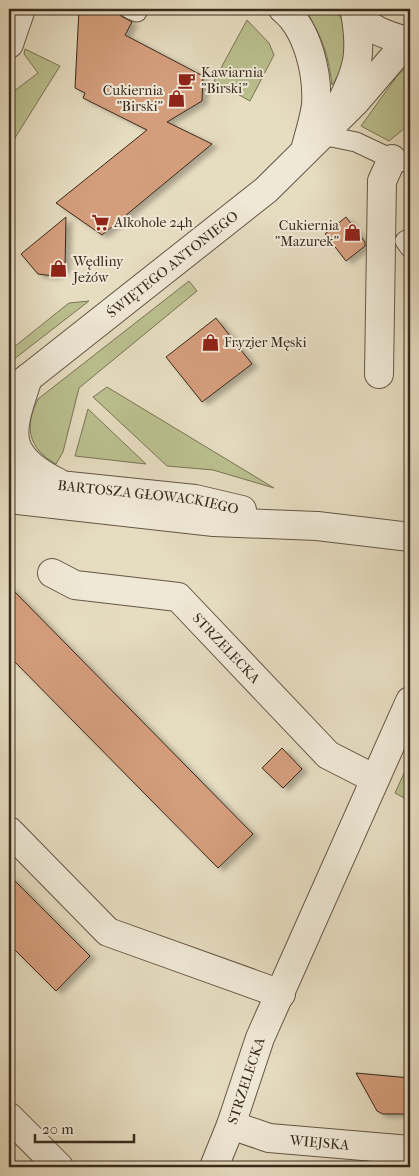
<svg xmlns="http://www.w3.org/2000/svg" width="419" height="1176" viewBox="0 0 419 1176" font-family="'IM FELL French Canon',serif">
<defs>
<filter id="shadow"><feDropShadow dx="5.5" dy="3" stdDeviation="2.5" flood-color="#0004"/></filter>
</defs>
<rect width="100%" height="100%" fill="#e6dcc0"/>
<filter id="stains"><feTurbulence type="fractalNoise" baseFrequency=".004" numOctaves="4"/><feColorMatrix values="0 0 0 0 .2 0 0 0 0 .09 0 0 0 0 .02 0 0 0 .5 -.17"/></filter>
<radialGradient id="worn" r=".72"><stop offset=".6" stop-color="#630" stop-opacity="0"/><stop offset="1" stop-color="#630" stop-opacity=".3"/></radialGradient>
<!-- green -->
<g fill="#babf8e" stroke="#797455">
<path d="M305 9H335C355 35 349 60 332 85 328 53 322 37 305 9Z"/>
<polygon points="247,20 269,43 274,55 250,101 214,81"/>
<polygon points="25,49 60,66 13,141 9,138 9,95 38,73 24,54"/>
<polygon points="410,64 410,124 389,141 361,126 397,76"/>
<path d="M189 281 197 291 79 388 63 452 56 464C28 448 24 427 38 399Z"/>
<polygon points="89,301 9,363 9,351 69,303"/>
<polygon points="107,387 274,488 213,470 167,466 93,397"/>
<polygon points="88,409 146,464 75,456"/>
<polygon points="410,760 410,801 395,793"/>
</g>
<!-- building -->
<g fill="#d49d7b" stroke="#382a1c" filter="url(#shadow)">
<polygon points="79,9 119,9 121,16 132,22 125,35 203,76 202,101 167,122 212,144 102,235 56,203 147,130 83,98 85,93 75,88"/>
<polygon points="66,217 65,268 54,276 38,274 21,254"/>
<polygon points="346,217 365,242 365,246 346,261 325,234"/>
<polygon points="216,318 252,364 202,402 166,357"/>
<polygon points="9,586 253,834 218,868 9,656"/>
<polygon points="282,748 302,769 283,788 262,768"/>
<polygon points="9,875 90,956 56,991 9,944"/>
<polygon points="356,1073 410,1078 410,1114 383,1114 377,1111"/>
</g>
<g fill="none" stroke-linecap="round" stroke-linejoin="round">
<defs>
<g id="service">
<polyline points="130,9 137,12"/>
<polyline points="322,135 356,142 392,159 410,163"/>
<polyline points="410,238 405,241 410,248"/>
</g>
<g id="minor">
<polyline points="9,44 21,9"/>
<polyline points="379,374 382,181 392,159"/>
<path id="s1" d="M52 573 75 585 178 597 328 755 375 779"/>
<polyline points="9,831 108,932 281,994"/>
<polyline points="9,1117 59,1167"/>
<path id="s2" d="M231 1125 269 1138 410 1150"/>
<path id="s3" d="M214 1167 231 1125 260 1038 410 701"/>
</g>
<g id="tertiary">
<path d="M283 9C308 29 318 74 316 105 314 120 309 135 305 150"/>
<path d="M354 9C366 30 389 36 410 42"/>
<path d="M340 105C359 68 362 52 355 12"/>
<path d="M28 378C11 430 0 453 57 482"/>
<path id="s4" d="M9 393 266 190 356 101 398 52 410 44"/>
<path id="s5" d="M9 476 30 482 195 499 242 510"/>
<polyline points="9,499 214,522 317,526 410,537"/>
</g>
</defs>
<!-- service casing -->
<use href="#service" stroke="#645645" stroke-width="21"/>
<!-- minor casing -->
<use href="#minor" stroke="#645645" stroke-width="30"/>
<!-- tertiary casing -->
<use href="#tertiary" stroke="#645645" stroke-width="30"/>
<!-- service -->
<use href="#service" stroke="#efe8d6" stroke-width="19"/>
<!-- minor -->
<use href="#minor" stroke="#efe8d6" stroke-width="28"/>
<!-- tertiary -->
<use href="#tertiary" stroke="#efe8d6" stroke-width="28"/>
</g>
<!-- icons -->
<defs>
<symbol id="cafe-bare" viewBox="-9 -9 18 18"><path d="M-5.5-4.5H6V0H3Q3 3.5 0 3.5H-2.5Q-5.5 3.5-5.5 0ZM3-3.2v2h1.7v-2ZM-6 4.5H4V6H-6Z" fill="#8f2418" stroke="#efe8d6" stroke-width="2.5" paint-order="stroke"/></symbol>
<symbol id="shop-bare" viewBox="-9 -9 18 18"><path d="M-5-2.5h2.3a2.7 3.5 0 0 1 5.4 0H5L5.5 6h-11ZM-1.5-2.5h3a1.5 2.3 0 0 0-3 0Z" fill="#8f2418" stroke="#efe8d6" stroke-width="2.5" paint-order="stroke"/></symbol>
<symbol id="supermarket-bare" viewBox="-9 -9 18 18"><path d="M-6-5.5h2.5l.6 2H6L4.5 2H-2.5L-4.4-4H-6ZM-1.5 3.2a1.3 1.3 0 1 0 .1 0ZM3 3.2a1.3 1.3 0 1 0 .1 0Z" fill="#8f2418" stroke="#efe8d6" stroke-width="2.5" paint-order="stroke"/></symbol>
</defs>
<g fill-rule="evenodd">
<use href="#cafe-bare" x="174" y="68" width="25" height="25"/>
<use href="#shop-bare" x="164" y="86" width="25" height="25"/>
<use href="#supermarket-bare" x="88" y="210" width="25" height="25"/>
<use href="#shop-bare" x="340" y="220" width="25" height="25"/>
<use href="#shop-bare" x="46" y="256" width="25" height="25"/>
<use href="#shop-bare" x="198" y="330" width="25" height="25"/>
</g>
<g text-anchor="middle" stroke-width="4" stroke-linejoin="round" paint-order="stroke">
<!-- poi labels -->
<g font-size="14" fill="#382a1c" stroke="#efe8d6" text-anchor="start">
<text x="201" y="77">Kawiarnia<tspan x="201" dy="16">"Birski"</tspan></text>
<text x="163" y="95" text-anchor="end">Cukiernia<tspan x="163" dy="16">"Birski"</tspan></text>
<text x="114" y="227">Alkohole 24h</text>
<text x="339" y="230" text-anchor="end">Cukiernia<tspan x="339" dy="16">"Mazurek"</tspan></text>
<text x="73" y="266">Wędliny<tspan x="73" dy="16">Jeżów</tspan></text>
<text x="224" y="347">Fryzjer Męski</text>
</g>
<!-- street labels -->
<g font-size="14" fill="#382a1c" stroke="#efe8d6">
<text dy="5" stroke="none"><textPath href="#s4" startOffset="208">ŚWIĘTEGO ANTONIEGO</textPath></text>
<text dy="5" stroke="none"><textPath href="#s5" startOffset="141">BARTOSZA GŁOWACKIEGO</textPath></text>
<text dy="5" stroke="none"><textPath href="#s1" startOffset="200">STRZELECKA</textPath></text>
<text dy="5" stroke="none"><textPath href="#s3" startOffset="92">STRZELECKA</textPath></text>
<text dy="5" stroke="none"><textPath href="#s2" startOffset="91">WIEJSKA</textPath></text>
</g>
</g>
<!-- margin -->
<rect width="419" height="1176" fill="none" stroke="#e6dcc0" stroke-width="30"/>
<rect x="10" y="10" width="399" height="1156" fill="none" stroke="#382a1c" stroke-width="2.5"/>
<rect x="15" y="15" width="389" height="1146" fill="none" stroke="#382a1c"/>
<!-- scale -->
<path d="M35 1134v8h99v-8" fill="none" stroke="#382a1c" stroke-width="2.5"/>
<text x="42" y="1134" font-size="15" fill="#382a1c" stroke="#efe8d6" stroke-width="4" paint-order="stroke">20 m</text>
<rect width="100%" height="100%" filter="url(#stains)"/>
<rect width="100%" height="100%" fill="url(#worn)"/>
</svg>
